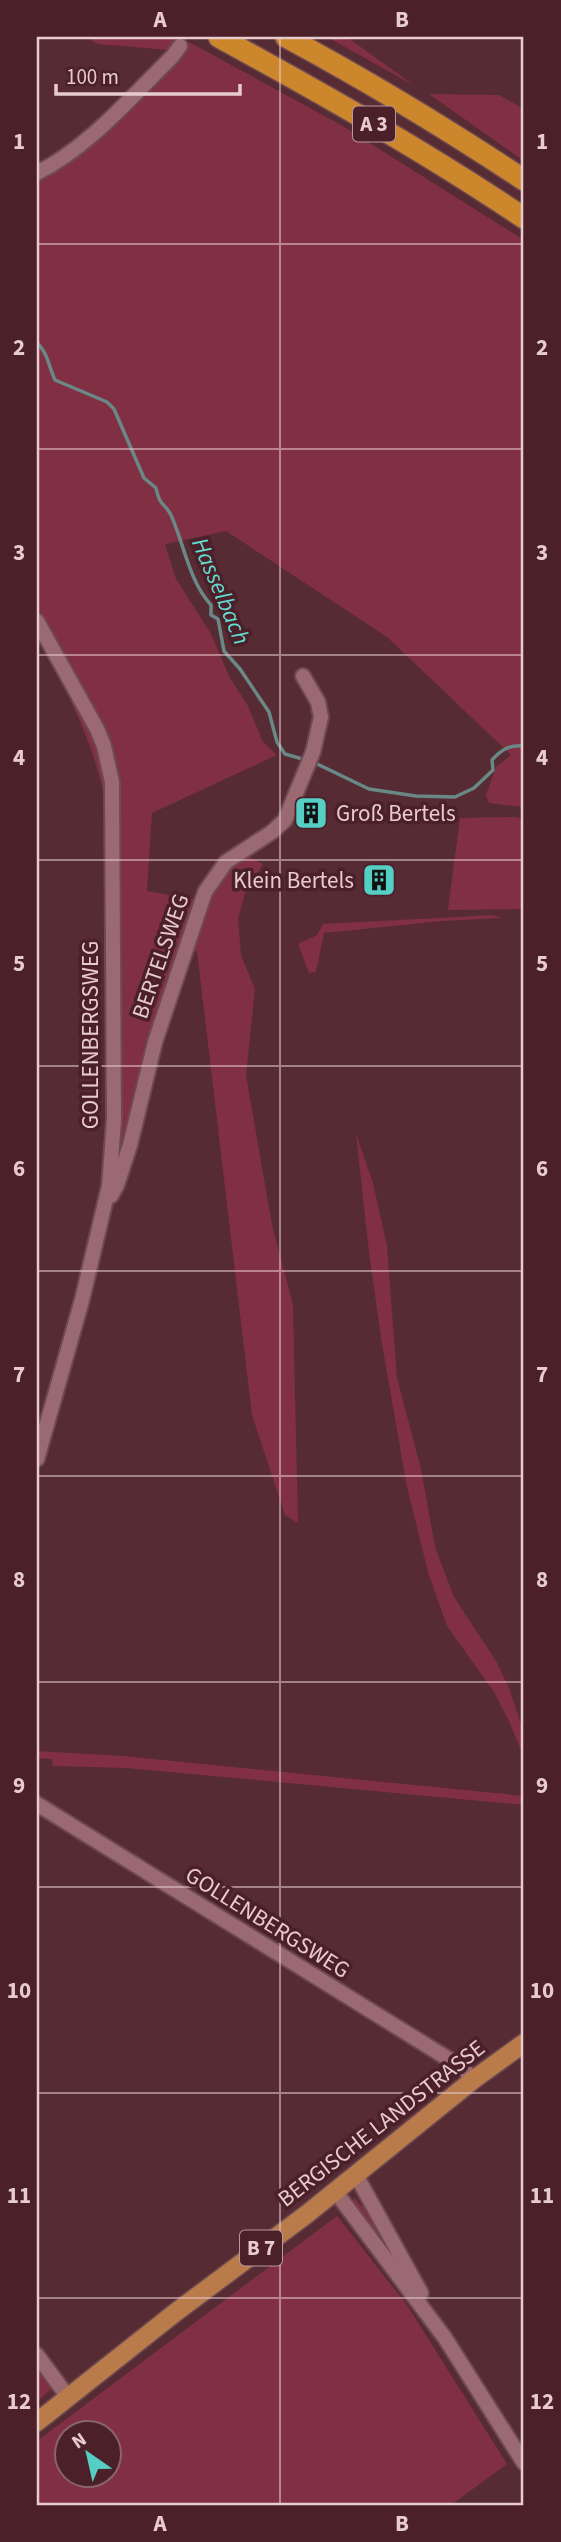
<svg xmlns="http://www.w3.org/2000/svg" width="561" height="2542" viewBox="0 0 561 2542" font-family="'Source Sans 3',sans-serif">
<rect width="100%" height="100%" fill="#562b33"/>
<!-- green -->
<g fill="#813044" fill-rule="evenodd">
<polygon points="85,37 176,37 180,39 169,50 98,44"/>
<polygon points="327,37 347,37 415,86"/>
<polygon points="189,42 341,125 524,240 524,807 489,803 486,795 496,767 511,755 387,637 226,531 165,544 176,579 210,632 230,678 248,706 263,742 277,755 152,813 147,891 197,900 172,964 142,1069 114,1182 114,782 100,730 37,614 37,180 83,154"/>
<polygon points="429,94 499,95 524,109 524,161"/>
<path d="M37 626 89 721 110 785 107 813C98 750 69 693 37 639Z"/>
<polygon points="515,817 524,820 524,909 448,910 460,818"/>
<polygon points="243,854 263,864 245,893 238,919 241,955 255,989 246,1075 272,1225 293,1305 298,1523 285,1515 252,1415 197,951 187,954 217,881"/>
<polygon points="493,915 502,918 442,921 324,933 316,972 309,973 298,944 317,935 323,924"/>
<polygon points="356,1134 373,1183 387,1246 397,1378 421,1469 435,1547 454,1597 496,1661 509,1688 524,1733 524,1758 509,1721 494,1692 447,1626 428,1572 407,1487 382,1344 369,1252"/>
<polygon points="37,1751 123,1756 524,1796 524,1805 127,1768 53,1766 52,1759 37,1758"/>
<polygon points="354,2197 361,2206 365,2203 397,2259 395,2261 357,2209 354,2204"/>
<path d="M337 2216 407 2305 507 2464 451 2505H37V2441ZM66 2434H108V2476H66Z"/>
<polygon points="37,2367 53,2388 37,2401"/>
</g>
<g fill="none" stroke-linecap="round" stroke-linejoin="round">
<!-- stream -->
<g stroke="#698886" stroke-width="3.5">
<path d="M37 343C47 351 49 367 55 380L107 402 114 409 144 478 156 488C160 507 164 502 171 515 184 544 189 581 211 605V615L218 619 224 651 240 669 269 712 277 742 285 754 306 760"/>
<path d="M313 762 369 789 416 796 455 797 474 788 493 770 492 760C502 749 509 745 524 746"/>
</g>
<defs>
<g id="minor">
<path d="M37 173C88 148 131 97 172 57L180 46"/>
<polyline points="37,621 97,729 104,746 112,782 114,1120 109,1186 82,1300 37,1459"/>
<polyline points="111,1196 117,1185 130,1145 155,1042 205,892 226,862 272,832 285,820 313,752 321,717 318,702 303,676"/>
<polyline points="37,1804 463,2068 473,2080"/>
<polyline points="356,2175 421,2293"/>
<polyline points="335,2191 445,2338 524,2463"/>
<polyline points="37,2355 68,2397"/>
</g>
<polyline id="major" points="37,2422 176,2312 307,2214 473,2080 524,2043"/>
<g id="highway">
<path d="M219 37C323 94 426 152 524 218"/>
<path d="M286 37C368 81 447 129 524 180"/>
</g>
</defs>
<!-- minor casing -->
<use href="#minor" stroke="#6e4951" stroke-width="18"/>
<!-- major casing -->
<use href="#major" stroke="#6e4951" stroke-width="21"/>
<!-- highway casing -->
<use href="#highway" stroke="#6e4951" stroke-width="24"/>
<!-- minor -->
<use href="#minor" stroke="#9b6972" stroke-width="14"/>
<!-- major -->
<use href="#major" stroke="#b87b49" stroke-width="18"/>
<!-- highway -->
<use href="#highway" stroke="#cc872d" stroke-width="21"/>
</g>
<!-- grid -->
<path fill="none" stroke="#e8cbcf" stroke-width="2" stroke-opacity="0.55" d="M280 37V2505M37 244H524M37 449H524M37 655H524M37 860H524M37 1066H524M37 1271H524M37 1476H524M37 1682H524M37 1887H524M37 2093H524M37 2298H524"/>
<!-- icons -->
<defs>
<symbol id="building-square" viewBox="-11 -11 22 22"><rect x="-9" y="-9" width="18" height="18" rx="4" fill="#55cec4" stroke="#4b2029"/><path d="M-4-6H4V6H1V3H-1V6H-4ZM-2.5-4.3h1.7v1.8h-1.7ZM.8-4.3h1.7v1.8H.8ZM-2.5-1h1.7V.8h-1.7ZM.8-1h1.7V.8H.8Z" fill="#111"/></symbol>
</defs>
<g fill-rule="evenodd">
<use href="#building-square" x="292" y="794" width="38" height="38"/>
<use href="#building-square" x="360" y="861" width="38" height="38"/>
</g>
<g text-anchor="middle" stroke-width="7" stroke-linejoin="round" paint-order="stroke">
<!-- shield labels -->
<g fill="#4b2029" stroke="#b9989d" stroke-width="2">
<rect x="353" y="106.5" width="42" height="35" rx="5"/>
<rect x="240" y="2230.5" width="42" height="35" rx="5"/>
</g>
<g font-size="21" font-weight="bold" fill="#e8cbcf">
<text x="374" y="131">A 3</text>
<text x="261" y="2255">B 7</text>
</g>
<!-- poi labels -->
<g font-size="23" fill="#e8cbcf" stroke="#4b2029" text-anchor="start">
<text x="336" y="821">Groß Bertels</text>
<text x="354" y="888" text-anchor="end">Klein Bertels</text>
</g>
<!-- street labels -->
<g font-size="23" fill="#e8cbcf" stroke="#4b2029">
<text transform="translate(160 956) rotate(-71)" y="8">BERTELSWEG</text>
<text transform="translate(90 1035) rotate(-90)" y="8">GOLLENBERGSWEG</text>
<text transform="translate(268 1922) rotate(32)" y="8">GOLLENBERGSWEG</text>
<text transform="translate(381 2123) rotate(-38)" y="8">BERGISCHE LANDSTRASSE</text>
</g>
<!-- water labels -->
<g font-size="24" font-style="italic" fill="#64ddd3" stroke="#4b2029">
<text transform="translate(221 591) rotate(67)" y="8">Hasselbach</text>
</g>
</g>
<!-- border -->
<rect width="561" height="2542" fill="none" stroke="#4b2029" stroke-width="77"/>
<!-- north arrow -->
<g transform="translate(88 2454) rotate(326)"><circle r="33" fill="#4b2029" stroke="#8a646b" stroke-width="2"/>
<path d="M0-5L12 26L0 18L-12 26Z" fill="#55cec4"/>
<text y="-10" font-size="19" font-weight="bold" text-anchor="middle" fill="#e8cbcf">N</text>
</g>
<!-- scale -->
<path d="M56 84v10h184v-10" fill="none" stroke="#e8cbcf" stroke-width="3.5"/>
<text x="66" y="84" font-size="21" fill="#e8cbcf" stroke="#4b2029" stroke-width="5" paint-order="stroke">100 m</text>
<rect x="38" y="38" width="484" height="2466" fill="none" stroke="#e8cbcf" stroke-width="2.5"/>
<g font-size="23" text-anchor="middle" font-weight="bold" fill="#e8cbcf">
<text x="160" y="27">A</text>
<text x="402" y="27">B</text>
<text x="19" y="149">1</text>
<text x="542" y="149">1</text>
<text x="19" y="355">2</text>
<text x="542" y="355">2</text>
<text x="19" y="560">3</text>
<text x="542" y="560">3</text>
<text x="19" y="765">4</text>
<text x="542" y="765">4</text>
<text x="19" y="971">5</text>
<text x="542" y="971">5</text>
<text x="19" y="1176">6</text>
<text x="542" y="1176">6</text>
<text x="19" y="1382">7</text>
<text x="542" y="1382">7</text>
<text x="19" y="1587">8</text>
<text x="542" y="1587">8</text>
<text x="19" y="1793">9</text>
<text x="542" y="1793">9</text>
<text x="19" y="1998">10</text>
<text x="542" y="1998">10</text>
<text x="19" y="2203">11</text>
<text x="542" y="2203">11</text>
<text x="19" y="2409">12</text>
<text x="542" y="2409">12</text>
<text x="160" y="2531">A</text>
<text x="402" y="2531">B</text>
</g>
</svg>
